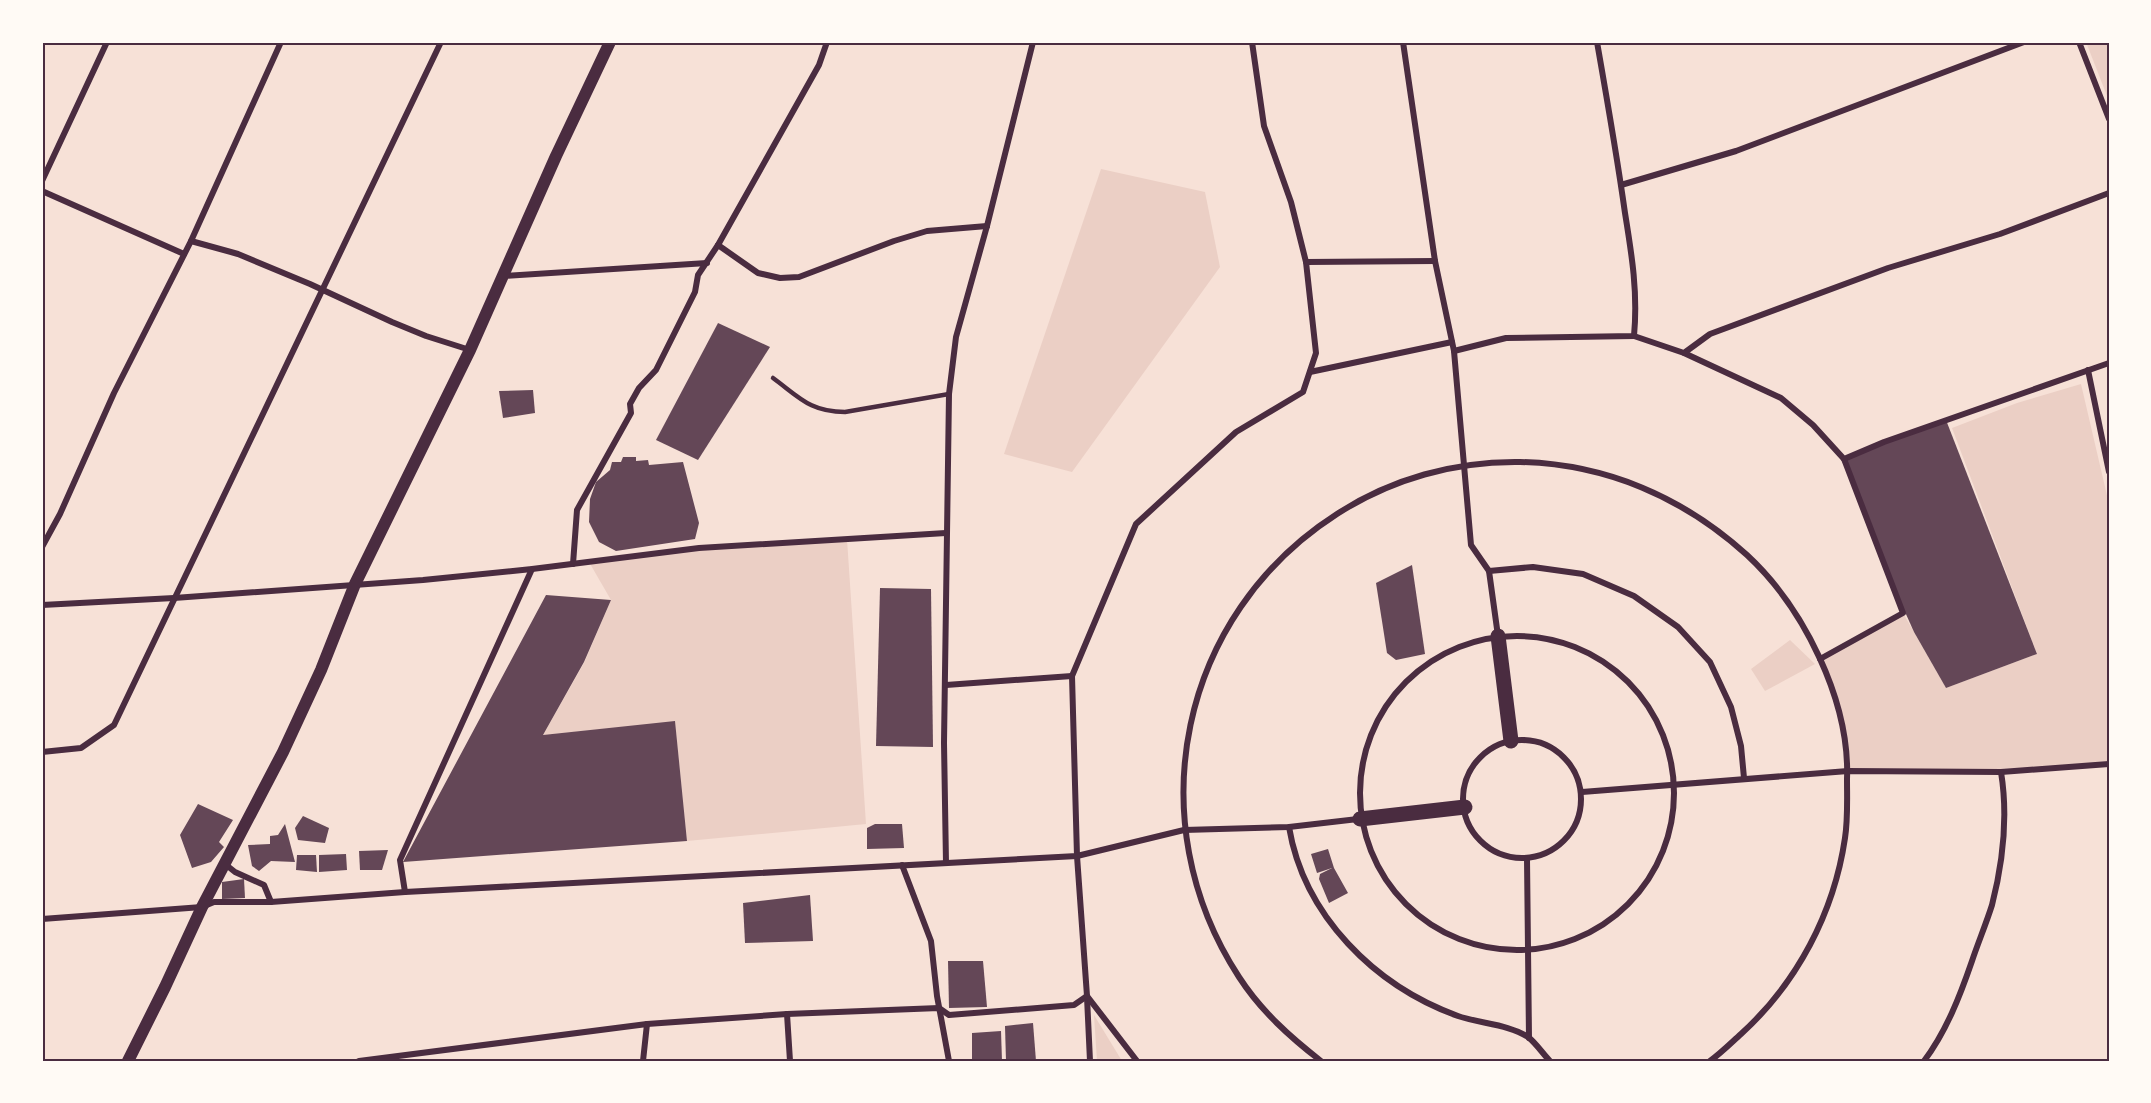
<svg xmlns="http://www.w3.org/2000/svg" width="2151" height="1103" viewBox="0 0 2151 1103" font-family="'Work Sans',sans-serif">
<rect width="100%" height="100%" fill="#f7e1d7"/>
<!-- green -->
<g fill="#ebcfc5">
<polygon points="2086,42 2109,42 2109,101"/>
<polygon points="1101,169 1205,192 1220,267 1072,472 1004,454"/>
<polygon points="2081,384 2109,504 2109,764 1961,771 1848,771 1840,719 1820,659 1903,613 1946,688 2037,654 1952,428 2017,403"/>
<polygon points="847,539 866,824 687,841 675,722 543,735 584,663 611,600 589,562 631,556"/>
<polygon points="1790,640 1815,664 1765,691 1751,669"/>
<polygon points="1094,1015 1122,1061 1097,1061"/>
</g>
<!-- building -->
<g fill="#644757">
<polygon points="718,323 770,347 698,460 656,440"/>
<polygon points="533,390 535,413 503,418 499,391"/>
<polygon points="1946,420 2037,654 1946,688 1914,632 1888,574 1844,459"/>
<polygon points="623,457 636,457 636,461 648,460 649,465 683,462 699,523 695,539 616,551 599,542 589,522 590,499 596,482 610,470 612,462 621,462"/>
<polygon points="1412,565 1425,654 1396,660 1387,653 1376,583"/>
<polygon points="880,588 931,589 933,747 876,746"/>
<polygon points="546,595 611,600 584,662 543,735 675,721 687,841 403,862"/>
<polygon points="198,804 233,820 219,842 224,847 211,862 192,868 180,835"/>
<polygon points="303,816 329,828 325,843 298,840 295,828"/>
<polygon points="285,824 295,862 271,861 259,871 252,866 248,845 270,844 270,836 278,835"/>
<polygon points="875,824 902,824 904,848 867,849 867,828"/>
<polygon points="1328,849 1334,868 1348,893 1329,903 1319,879 1320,874 1332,868 1317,873 1311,854"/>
<polygon points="388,850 382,870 360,870 359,851"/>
<polygon points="346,854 347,870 319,872 319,855"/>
<polygon points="297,855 316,855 317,872 296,870"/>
<polygon points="244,879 245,898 222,899 222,882"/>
<polygon points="810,895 813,941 745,943 743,903"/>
<polygon points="948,961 983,961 987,1007 949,1008"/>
<polygon points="1033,1023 1036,1061 1006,1061 1005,1026"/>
<polygon points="1001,1031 1002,1061 972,1061 972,1033"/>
</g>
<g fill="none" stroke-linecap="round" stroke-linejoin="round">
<!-- service -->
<path stroke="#4a2c40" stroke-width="4.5" d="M773 378C799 397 810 412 845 412L949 394"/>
<!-- minor -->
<g stroke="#4a2c40" stroke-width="6">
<polyline points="1252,42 1264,126 1291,202 1306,262"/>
<polyline points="1403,42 1435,261 1454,351 1471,545 1489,571 1498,636"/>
<polyline points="2079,42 2109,119"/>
<polyline points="42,181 107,42"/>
<polyline points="1621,185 1736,151 2024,42"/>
<polyline points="42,191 184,254"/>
<polyline points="191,241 238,254 310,284 392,322 426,336 470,350"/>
<polyline points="718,245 758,273 780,278 799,277 894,241 927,231 987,226"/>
<polyline points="504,276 707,263"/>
<polyline points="1634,336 1684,353 1710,334 1888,268 2000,234 2109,193"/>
<path d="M1454 351 1506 338 1634 336C1638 293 1632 256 1625 213 1617 156 1607 99 1597 42"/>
<polyline points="1684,353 1781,398 1813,425 1844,459 1884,442 2109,363"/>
<polyline points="2088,370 2109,472"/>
<polyline points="1310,372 1452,342"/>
<polyline points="42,547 60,514 114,393 191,241 281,42"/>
<polyline points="573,564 577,510 631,413 630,404 639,388 656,370 695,292 698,275 718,245 819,65 827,42"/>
<polyline points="1489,571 1533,567 1583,574 1634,596 1678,627 1710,662 1731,707 1741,746 1744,778"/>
<polyline points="42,605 174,598 423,580 532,569 699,548 946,533"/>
<circle cx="1517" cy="793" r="157"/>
<polyline points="1820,659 1903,613 1844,459"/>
<polyline points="946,685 1072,676"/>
<circle cx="1522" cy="799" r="59"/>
<polyline points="42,752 81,748 114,725 441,42"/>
<polyline points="1582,792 1848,771 2001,772 2109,764"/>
<path d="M1289 827C1304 916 1375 986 1458 1016 1481 1024 1508 1024 1528 1037 1536 1043 1543 1054 1550 1061"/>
<polyline points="1527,859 1529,1038"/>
<polyline points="946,863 944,743 949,394 956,337 987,226 1033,42"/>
<polyline points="225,864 235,872 264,885 271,902"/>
<polyline points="902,865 931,941 937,996 949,1061"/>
<polyline points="405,892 400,860 532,569"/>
<polyline points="42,919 202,907 214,902 271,902 405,892 1077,856 1184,830 1289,827 1358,819"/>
<polyline points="1087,997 1090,1061"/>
<polyline points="787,1014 790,1061"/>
<polyline points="647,1024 787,1014 939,1008 949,1015 1074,1005 1087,996"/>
<polyline points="359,1061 647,1024 643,1061"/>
<polyline points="1137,1061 1087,996 1077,856 1072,676 1136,524 1236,432 1303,392 1316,353 1306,262 1435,261"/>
<path d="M1321 1061C1290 1037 1261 1011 1239 977 1137 821 1179 615 1337 514 1391 479 1455 461 1520 462 1606 464 1683 497 1747 555 1804 608 1850 701 1847 779 1847 798 1848 819 1845 838 1834 913 1797 983 1741 1034 1731 1043 1721 1053 1710 1061"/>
<path d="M1924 1061C1946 1032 1960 996 1972 961 1978 943 1986 924 1992 905 2003 862 2008 815 2001 772"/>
</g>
<!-- secondary -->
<polyline stroke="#4a2c40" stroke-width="12" points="128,1061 165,987 202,907 283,752 321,670 355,584 470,350 556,156 610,42"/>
<!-- primary -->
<g stroke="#4a2c40" stroke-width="15">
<polyline points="1498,636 1511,741"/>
<polyline points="1360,819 1465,807"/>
</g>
</g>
<!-- border -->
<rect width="2151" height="1103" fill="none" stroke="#fffaf5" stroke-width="87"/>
<rect x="44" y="44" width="2064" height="1016" fill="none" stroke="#4a2c40" stroke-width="2"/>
</svg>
